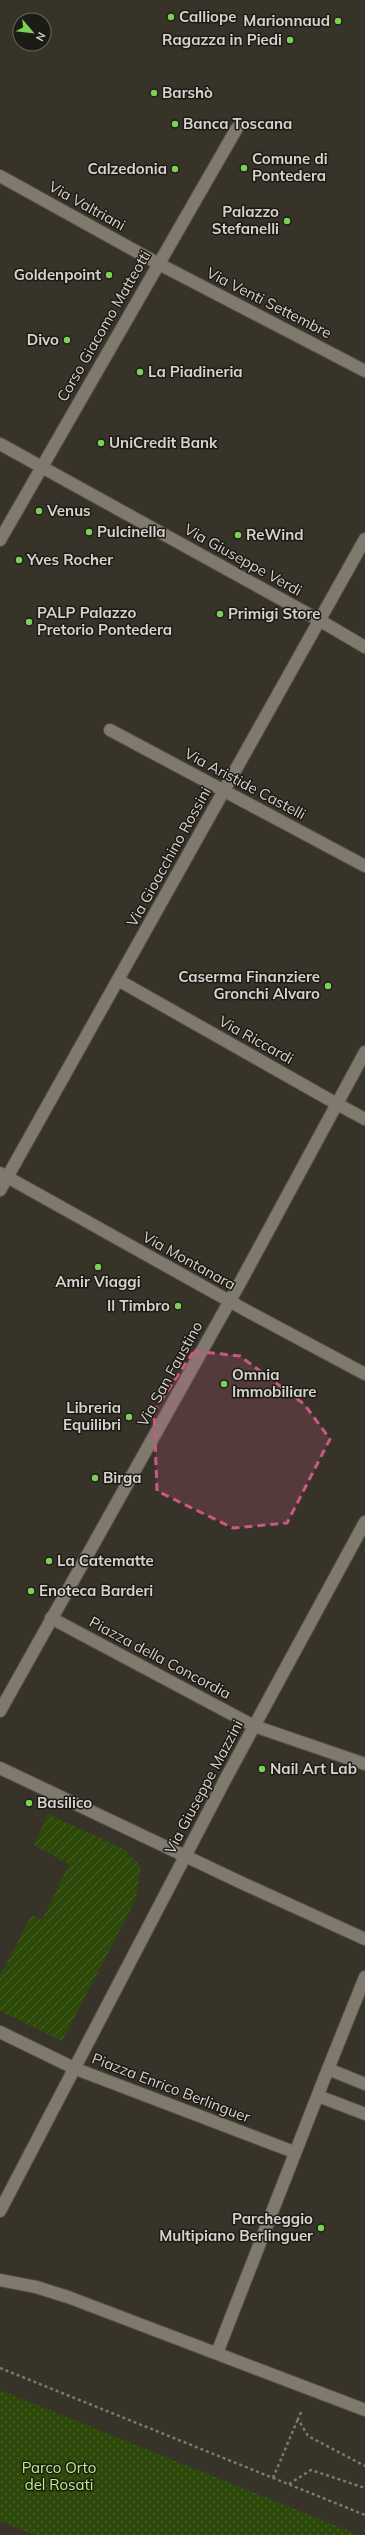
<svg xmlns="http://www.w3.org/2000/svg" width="365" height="2535" viewBox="0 0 365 2535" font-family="Mulish,sans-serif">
<defs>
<pattern id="grass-dots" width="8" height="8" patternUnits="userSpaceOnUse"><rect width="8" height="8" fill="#2d490a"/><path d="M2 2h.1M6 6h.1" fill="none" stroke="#4b622c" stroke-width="1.8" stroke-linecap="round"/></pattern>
<pattern id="garden-furrows" width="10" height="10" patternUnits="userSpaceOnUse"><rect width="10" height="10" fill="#2d490a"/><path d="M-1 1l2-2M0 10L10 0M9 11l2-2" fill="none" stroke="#4b622c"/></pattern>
</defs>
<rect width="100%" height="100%" fill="#383329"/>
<!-- grass -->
<polygon fill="url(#grass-dots)" points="0,2390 359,2535 35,2535 0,2521"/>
<!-- garden -->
<polygon fill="url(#garden-furrows)" points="48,1814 124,1849 141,1867 135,1901 62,2041 0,2011 0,1976 32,1915 42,1920 69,1864 34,1845"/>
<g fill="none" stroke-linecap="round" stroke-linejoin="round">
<defs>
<g id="service">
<polyline points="337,1104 365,1119"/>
<polyline points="76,2069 294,2152"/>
<polyline points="318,2096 365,2114"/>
<polyline points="0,2280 36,2287 68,2297 365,2410"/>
<polyline points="217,2353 328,2069"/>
</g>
<g id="pedestrian">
<polyline points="0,444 319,620"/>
<polyline points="0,540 237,128"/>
</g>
<g id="minor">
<polyline points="0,176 159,264 365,371"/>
<polyline points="319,620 365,647"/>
<polyline points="110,730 365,866"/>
<polyline points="118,980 337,1104"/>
<polyline points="0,1173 249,1312 365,1374"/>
<polyline points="0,1190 365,539"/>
<polyline points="51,1618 254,1726 365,1764"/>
<polyline points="0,1711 241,1281 365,1052"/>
<polyline points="0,1768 242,1883 365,1939"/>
<polyline points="365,1977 328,2069 365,2084"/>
<polyline points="0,2032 76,2069"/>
<polyline points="0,2211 226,1778 365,1522"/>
</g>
</defs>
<!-- service casing -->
<use href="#service" stroke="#575249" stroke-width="14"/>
<!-- pedestrian casing -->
<use href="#pedestrian" stroke="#575249" stroke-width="14"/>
<!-- minor casing -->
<use href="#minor" stroke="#575249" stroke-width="14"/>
<!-- path -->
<g stroke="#7d7870" stroke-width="2.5" stroke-dasharray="3 3" stroke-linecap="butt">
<polyline points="0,2368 365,2515"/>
<polyline points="301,2412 298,2419 308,2436 365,2466"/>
<polyline points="273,2478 298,2419"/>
<polyline points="289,2484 311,2470 365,2488"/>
</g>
<!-- service -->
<use href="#service" stroke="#807a6e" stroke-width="12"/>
<!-- pedestrian -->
<use href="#pedestrian" stroke="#807a6e" stroke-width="12"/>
<!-- minor -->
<use href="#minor" stroke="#807a6e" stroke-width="12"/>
</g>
<!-- marked area -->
<path fill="#c95983" fill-opacity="0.2" stroke="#c95983" stroke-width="3" stroke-dasharray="8 5" stroke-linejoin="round" d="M194 1351 240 1356 304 1404 330 1439 287 1523 233 1528 157 1491 154 1411Z"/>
<!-- markers -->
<g fill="#7bd156" stroke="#1d1b16" stroke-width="1.5">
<circle cx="171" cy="17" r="4"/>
<circle cx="338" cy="21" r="4"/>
<circle cx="290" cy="40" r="4"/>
<circle cx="154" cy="93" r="4"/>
<circle cx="175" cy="124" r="4"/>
<circle cx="244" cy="168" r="4"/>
<circle cx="175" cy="169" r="4"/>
<circle cx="287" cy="221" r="4"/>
<circle cx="109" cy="275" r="4"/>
<circle cx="67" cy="340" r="4"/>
<circle cx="140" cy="372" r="4"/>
<circle cx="101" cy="443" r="4"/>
<circle cx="39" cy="511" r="4"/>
<circle cx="89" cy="532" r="4"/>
<circle cx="238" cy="535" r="4"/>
<circle cx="19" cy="560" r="4"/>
<circle cx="220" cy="614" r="4"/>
<circle cx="29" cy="622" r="4"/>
<circle cx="328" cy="986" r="4"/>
<circle cx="98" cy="1267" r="4"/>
<circle cx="178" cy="1306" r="4"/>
<circle cx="224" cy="1384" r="4"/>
<circle cx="129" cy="1417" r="4"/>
<circle cx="95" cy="1478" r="4"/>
<circle cx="49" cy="1561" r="4"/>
<circle cx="31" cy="1591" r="4"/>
<circle cx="262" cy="1769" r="4"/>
<circle cx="29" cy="1803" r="4"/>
<circle cx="321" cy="2228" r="4"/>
</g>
<g text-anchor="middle" stroke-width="3" stroke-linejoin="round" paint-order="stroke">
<!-- poi labels -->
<g font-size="15" font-weight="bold" fill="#d6d2cc" stroke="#1d1b16" text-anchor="start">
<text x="179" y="22">Calliope</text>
<text x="330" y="26" text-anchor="end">Marionnaud</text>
<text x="282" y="45" text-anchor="end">Ragazza in Piedi</text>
<text x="162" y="98">Barshò</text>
<text x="183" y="129">Banca Toscana</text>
<text x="252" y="164">Comune di<tspan x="252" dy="17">Pontedera</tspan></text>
<text x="167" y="174" text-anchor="end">Calzedonia</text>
<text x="279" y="217" text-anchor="end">Palazzo<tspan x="279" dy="17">Stefanelli</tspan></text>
<text x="101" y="280" text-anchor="end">Goldenpoint</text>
<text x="59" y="345" text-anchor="end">Divo</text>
<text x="148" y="377">La Piadineria</text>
<text x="109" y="448">UniCredit Bank</text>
<text x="47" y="516">Venus</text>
<text x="97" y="537">Pulcinella</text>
<text x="246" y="540">ReWind</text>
<text x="27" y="565">Yves Rocher</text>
<text x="37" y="618">PALP Palazzo<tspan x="37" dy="17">Pretorio Pontedera</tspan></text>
<text x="228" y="619">Primigi Store</text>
<text x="320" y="982" text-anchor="end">Caserma Finanziere<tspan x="320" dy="17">Gronchi Alvaro</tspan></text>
<text x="98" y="1287" text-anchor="middle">Amir Viaggi</text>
<text x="170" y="1311" text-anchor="end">Il Timbro</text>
<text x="232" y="1380">Omnia<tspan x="232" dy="17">Immobiliare</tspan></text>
<text x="121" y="1413" text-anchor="end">Libreria<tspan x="121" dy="17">Equilibri</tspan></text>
<text x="103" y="1483">Birga</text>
<text x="57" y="1566">La Catematte</text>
<text x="39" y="1596">Enoteca Barderi</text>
<text x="270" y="1774">Nail Art Lab</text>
<text x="37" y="1808">Basilico</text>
<text x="313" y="2224" text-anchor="end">Parcheggio<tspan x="313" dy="17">Multipiano Berlinguer</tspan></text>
</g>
<!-- street labels -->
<g font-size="15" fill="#d6d2cc" stroke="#1d1b16">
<text transform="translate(87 206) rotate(29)" y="5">Via Valtriani</text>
<text transform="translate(269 303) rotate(27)" y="5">Via Venti Settembre</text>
<text transform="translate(104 326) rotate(-60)" y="5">Corso Giacomo Matteotti</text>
<text transform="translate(243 560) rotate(29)" y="5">Via Giuseppe Verdi</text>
<text transform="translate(245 784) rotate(28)" y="5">Via Aristide Castelli</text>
<text transform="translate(169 857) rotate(-61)" y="5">Via Gioacchino Rossini</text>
<text transform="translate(256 1040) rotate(29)" y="5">Via Riccardi</text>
<text transform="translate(189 1261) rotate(29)" y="5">Via Montanara</text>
<text transform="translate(170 1374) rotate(-61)" y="5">Via San Faustino</text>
<text transform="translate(160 1658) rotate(28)" y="5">Piazza della Concordia</text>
<text transform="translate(204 1787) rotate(-62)" y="5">Via Giuseppe Mazzini</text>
<text transform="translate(171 2088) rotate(21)" y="5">Piazza Enrico Berlinguer</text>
</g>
<!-- park labels -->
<g font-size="15" fill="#b7ef84" stroke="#1d1b16">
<text x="59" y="2473">Parco Orto<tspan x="59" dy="17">del Rosati</tspan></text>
</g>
</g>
<!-- north arrow -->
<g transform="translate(32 32) rotate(118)"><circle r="19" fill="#1d1b16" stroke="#67645f"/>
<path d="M0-3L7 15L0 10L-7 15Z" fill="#7bd156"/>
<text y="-6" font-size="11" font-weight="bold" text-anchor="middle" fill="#d6d2cc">N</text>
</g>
</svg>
